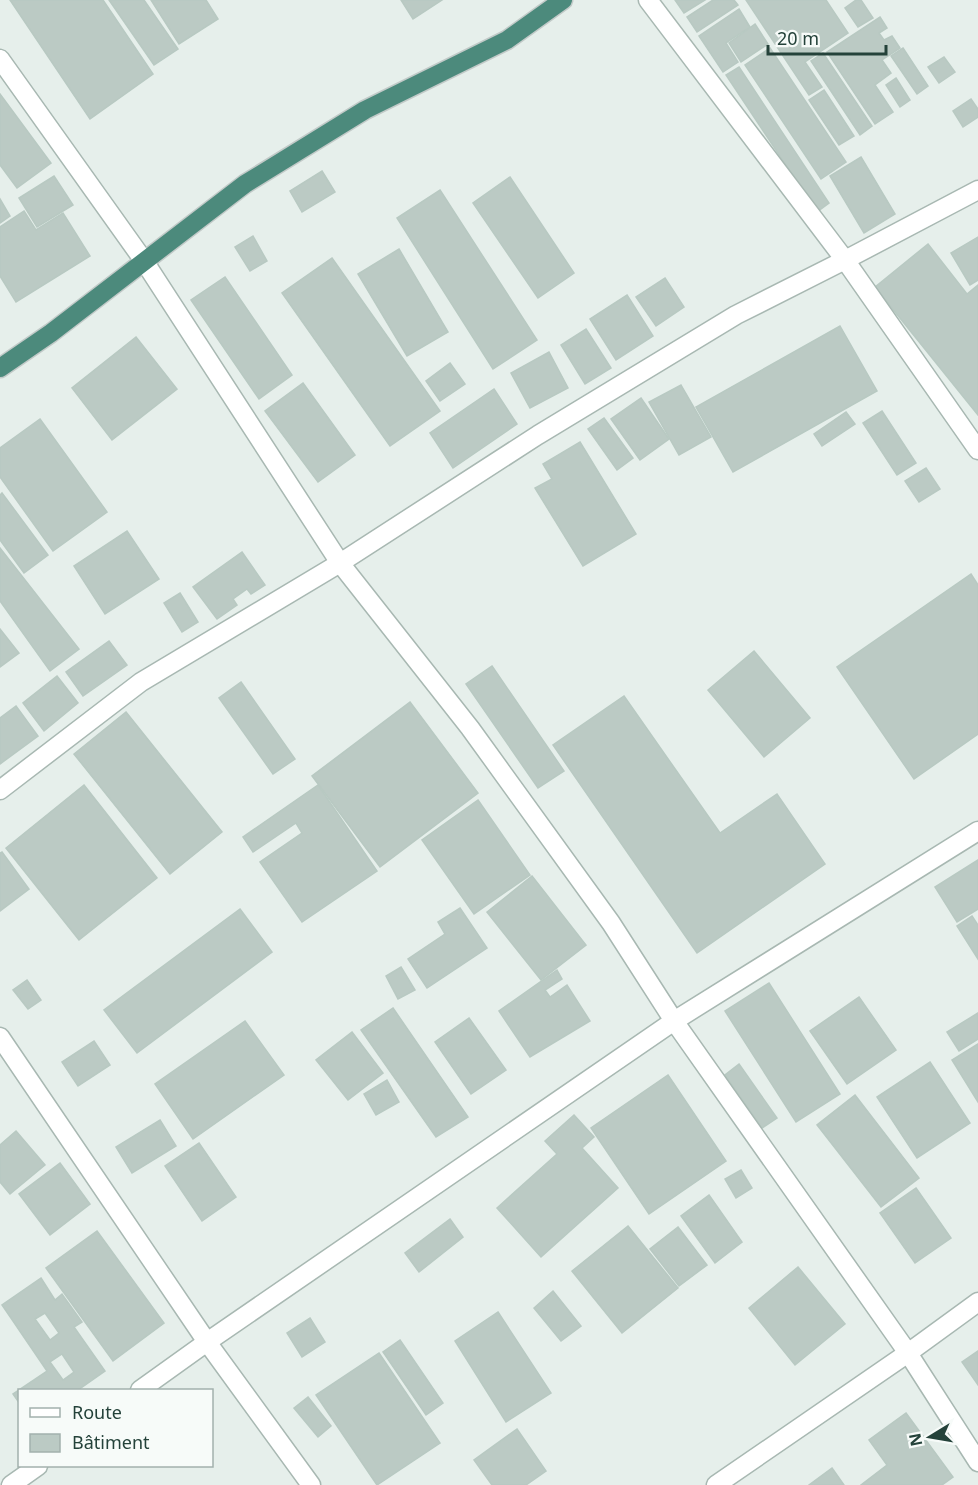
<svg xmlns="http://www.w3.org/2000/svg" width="978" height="1485" viewBox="0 0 978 1485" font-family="'Noto Sans',sans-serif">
<rect width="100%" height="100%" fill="#e6efeb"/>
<!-- building -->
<g fill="#bbcac4" stroke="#b8c9c2" stroke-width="1.5" fill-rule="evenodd">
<polygon points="10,0 103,0 153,74 90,119"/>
<polygon points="109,0 144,0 178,49 154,65"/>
<polygon points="151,0 206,0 218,19 179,44"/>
<polygon points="401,0 442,0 413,19"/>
<polygon points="675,0 705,0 684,13"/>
<polygon points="713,0 734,0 738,5 697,32 687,17"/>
<polygon points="746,0 826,0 848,33 805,62 822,87 809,95"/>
<polygon points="856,0 861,0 873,18 858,27 845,8"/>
<polygon points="739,9 750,27 726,43 738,62 723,72 699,36"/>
<polygon points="880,17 887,28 879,33 884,40 892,36 900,48 882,60 891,73 875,85 893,112 875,124 827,52"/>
<polygon points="755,24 768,44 741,62 729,43"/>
<polygon points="770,48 846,162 821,179 745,65"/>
<polygon points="903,48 928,86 917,94 891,56"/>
<polygon points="823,53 872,126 860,135 811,61"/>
<polygon points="944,57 955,72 939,83 928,67"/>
<polygon points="739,67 829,203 817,212 726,75"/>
<polygon points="896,78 910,100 900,107 886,85"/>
<polygon points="824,90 854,136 839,145 809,100"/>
<polygon points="0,94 51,163 17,188 0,165"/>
<polygon points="971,99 978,109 978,117 963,127 953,111"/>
<polygon points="861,157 895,214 864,233 830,176"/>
<polygon points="322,171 335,192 302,212 290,191"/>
<polygon points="54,176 73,205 37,227 19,198"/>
<polygon points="510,177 574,273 538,298 473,203"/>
<polygon points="440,190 537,340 493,369 397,218"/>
<polygon points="0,199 10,216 0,223"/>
<polygon points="24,211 36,230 63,213 90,256 16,302 0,276 0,227"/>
<polygon points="253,236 267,261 250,271 235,247"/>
<polygon points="978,237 978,280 970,285 951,253"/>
<polygon points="928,244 967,294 978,285 978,415 875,287"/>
<polygon points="399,249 448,332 407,356 358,274"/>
<polygon points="332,258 440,411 390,446 282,293"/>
<polygon points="225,277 292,375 259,399 191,300"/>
<polygon points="665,278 684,307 656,326 636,297"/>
<polygon points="627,295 653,336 616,360 590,319"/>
<polygon points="840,326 877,391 733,472 696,407"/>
<polygon points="586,329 611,368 585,384 561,345"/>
<polygon points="136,337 177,389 112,440 72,388"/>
<polygon points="549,352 568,388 530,408 511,373"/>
<polygon points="450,363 465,384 440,401 426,381"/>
<polygon points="303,383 355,455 318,482 265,411"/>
<polygon points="681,385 711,437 679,455 649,402"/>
<polygon points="494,389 517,424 453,468 430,433"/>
<polygon points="641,398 669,439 640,460 611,419"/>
<polygon points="882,411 916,463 897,475 863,423"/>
<polygon points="846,412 855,424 822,446 814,434"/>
<polygon points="604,418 633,458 617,470 588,429"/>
<polygon points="40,419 107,512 53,551 0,477 0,448"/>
<polygon points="580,442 636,534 583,566 535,488 552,479 543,464"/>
<polygon points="926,468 940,489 919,502 905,481"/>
<polygon points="2,493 48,555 24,573 0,540 0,495"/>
<polygon points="127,531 159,579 105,614 74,566"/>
<polygon points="0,548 79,649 50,671 0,601"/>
<polygon points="242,552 265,585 251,594 247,589 233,599 237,605 217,619 193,587"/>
<polygon points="971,574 978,585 978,734 914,779 837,667"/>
<polygon points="180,593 198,622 182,632 164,603"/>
<polygon points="0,629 19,653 0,667"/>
<polygon points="109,641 127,665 83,696 66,672"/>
<polygon points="754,651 810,718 764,757 708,690"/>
<polygon points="492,666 564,771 538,788 466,684"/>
<polygon points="57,676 78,703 44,731 23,703"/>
<polygon points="241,682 295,759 273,774 219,698"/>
<polygon points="624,696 720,833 777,794 825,864 697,953 553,745"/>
<polygon points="410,702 478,793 380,867 312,776"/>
<polygon points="16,706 38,736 0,764 0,718"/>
<polygon points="126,712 222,832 170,874 74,754"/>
<polygon points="84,785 157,878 79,940 6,848"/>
<polygon points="318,785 377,871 302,922 260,862 302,833 296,823 253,852 243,837"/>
<polygon points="478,800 530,875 474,914 422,840"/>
<polygon points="2,852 29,889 0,911 0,853"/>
<polygon points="978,860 978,909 957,922 935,887"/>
<polygon points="532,876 586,945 541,980 487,912"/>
<polygon points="460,908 487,948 427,988 408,959 445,934 438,922"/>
<polygon points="240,909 272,952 137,1053 104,1010"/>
<polygon points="972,916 978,925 978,959 957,926"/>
<polygon points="401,967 415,990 398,999 386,976"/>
<polygon points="557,970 562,979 545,990 550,997 567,985 590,1021 530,1057 499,1011"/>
<polygon points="27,980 41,1000 28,1009 13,990"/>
<polygon points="769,983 840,1094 796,1122 725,1011"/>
<polygon points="859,997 896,1050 847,1084 810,1031"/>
<polygon points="393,1008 468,1117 436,1137 361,1030"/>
<polygon points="978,1013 978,1039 959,1051 947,1032"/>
<polygon points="469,1018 506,1070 471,1094 435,1042"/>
<polygon points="245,1021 284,1075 193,1139 155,1084"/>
<polygon points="352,1032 383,1073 348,1100 316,1060"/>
<polygon points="94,1041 110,1065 78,1086 62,1062"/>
<polygon points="978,1044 978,1102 952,1060"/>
<polygon points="930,1062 970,1123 917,1158 877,1097"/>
<polygon points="739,1064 777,1118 762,1128 725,1075"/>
<polygon points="668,1075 726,1161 649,1214 591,1128"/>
<polygon points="387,1080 399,1102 376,1115 364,1094"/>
<polygon points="855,1095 919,1178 881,1207 817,1125"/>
<polygon points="574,1115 594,1137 582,1148 618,1188 541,1257 497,1208 557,1154 545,1141"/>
<polygon points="160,1120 176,1146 132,1173 116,1147"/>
<polygon points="16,1131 45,1165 10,1194 0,1182 0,1145"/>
<polygon points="199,1143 236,1197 202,1221 165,1166"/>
<polygon points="60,1163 90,1204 50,1235 19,1194"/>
<polygon points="741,1170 752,1188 736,1198 725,1179"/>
<polygon points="916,1188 951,1238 915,1263 880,1213"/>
<polygon points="709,1195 742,1242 715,1263 681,1216"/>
<polygon points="450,1219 463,1237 419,1272 405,1253"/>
<polygon points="628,1226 678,1288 622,1333 572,1271"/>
<polygon points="678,1227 707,1265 679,1286 650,1249"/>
<polygon points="97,1231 164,1323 113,1361 46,1268"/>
<polygon points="798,1267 845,1324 795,1365 749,1308"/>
<path d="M41 1278 55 1300 62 1294 82 1322 74 1327 105 1371 78 1390H20V1404L13 1394 47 1371 2 1305ZM45 1313 59 1333 50 1340 35 1319ZM62 1354 74 1372 63 1380 50 1362Z"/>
<polygon points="553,1291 581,1326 561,1341 534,1308"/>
<polygon points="498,1312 551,1393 506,1422 455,1341"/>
<polygon points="310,1318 325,1342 302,1357 287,1333"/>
<polygon points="400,1340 443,1403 426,1415 383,1352"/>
<polygon points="978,1351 978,1385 962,1362"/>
<polygon points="379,1353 440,1443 377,1485 316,1395"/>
<polygon points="308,1397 331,1426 318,1437 294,1408"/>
<polygon points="906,1413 953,1477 942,1485 861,1485 887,1465 869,1440"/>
<polygon points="517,1429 546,1471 526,1485 492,1485 474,1460"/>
<polygon points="832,1468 844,1485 809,1485"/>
</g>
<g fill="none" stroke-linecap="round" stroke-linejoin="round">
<defs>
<g id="minor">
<polyline points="648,0 845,260 978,450"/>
<polyline points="0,59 144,261 340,563 470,728 611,923 674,1021 908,1353 978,1462"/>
<polyline points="0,790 141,682 340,563 538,435 736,315 845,260 978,190"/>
<polyline points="0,1037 207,1342 311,1485"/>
<polyline points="140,1390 207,1342 674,1021 978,831"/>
<polyline points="11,1485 38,1466"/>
<polyline points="716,1485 908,1353 978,1302"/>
</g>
<polyline id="trunk" points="0,368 51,333 245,184 365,110 507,40 563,0"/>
</defs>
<!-- minor casing -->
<use href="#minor" stroke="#a8b8b2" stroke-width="21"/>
<!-- trunk casing -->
<use href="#trunk" stroke="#c2cac8" stroke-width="21"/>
<!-- minor -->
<use href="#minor" stroke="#fff" stroke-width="18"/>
<!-- trunk -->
<use href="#trunk" stroke="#4c8a7c" stroke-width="18"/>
</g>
<!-- legend -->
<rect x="18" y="1389" width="195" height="78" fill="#f7fbf9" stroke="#a3b1ad" stroke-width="1.5"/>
<rect x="30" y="1408" width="30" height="9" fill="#ffffff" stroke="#a3b1ad" stroke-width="1.5"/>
<text x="72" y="1419" font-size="18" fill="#24423a">Route</text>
<rect x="30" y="1434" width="30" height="18" fill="#bbcac4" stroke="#a3b1ad" stroke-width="1.5"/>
<text x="72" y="1449" font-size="18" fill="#24423a">Bâtiment</text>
<!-- north arrow -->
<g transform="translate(930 1437) rotate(259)" stroke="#f7fbf9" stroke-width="4.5" paint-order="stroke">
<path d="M0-4.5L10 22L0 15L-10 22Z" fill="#24423a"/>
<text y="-9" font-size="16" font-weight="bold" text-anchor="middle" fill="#24423a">N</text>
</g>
<!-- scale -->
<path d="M768 45v9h118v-9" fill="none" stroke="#24423a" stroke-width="3"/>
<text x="777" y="45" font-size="18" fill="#24423a" stroke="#f7fbf9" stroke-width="4.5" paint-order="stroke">20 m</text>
</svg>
